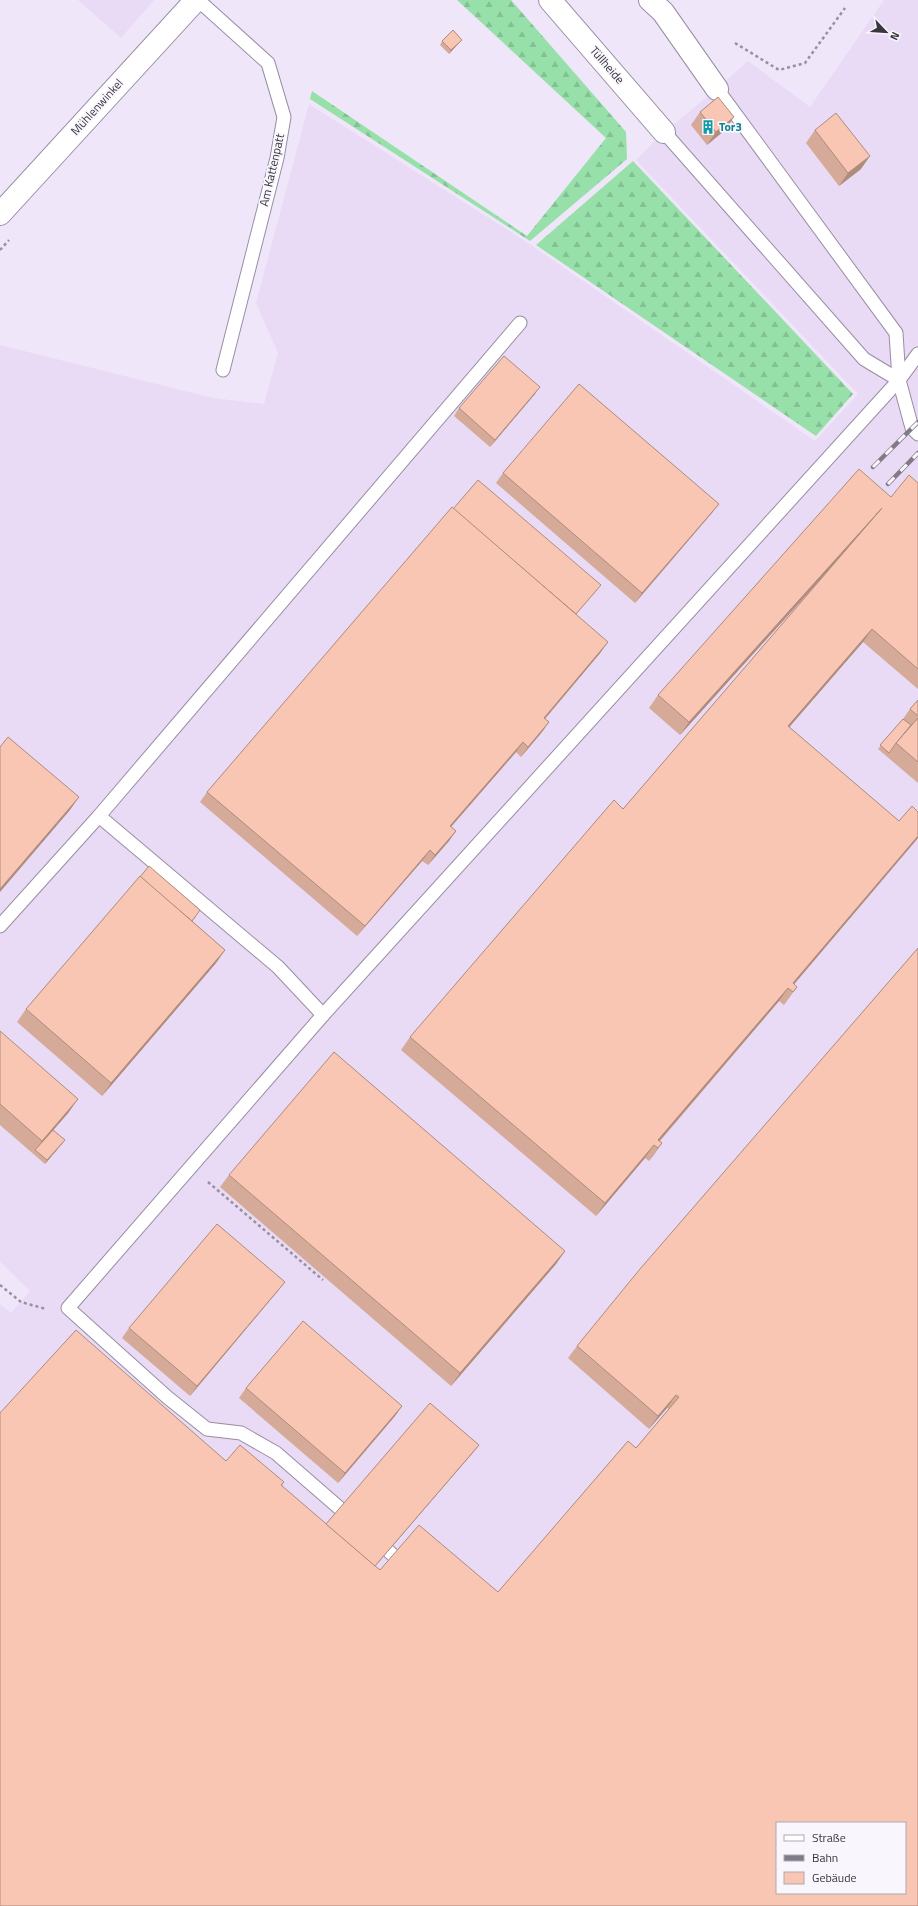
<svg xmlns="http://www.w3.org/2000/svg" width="918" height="1906" viewBox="0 0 918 1906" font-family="'Titillium Web',sans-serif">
<defs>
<pattern id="forest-firs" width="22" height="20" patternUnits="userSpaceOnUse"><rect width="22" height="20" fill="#97e0aa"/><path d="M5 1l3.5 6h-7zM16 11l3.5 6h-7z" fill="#83c193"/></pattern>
</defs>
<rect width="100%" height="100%" fill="#f0e6fa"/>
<!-- built -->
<g fill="#e9daf5" fill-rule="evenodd">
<polygon points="78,0 154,0 121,38"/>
<path d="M884 0H918V1906H0V1304L11 1313 30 1291 0 1262V345L213 398 264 404 278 353 256 303 309 104 528 243 815 441 858 394 636 160 664 132 717 89 748 61 810 107ZM777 1823H905V1893H777Z"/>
</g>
<!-- forest -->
<g fill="url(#forest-firs)">
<polygon points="457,0 511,0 626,132 627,159 530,241 310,99 312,91 527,236 606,138"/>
<polygon points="633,161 853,394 816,436 536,245"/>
</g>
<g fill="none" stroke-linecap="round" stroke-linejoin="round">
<defs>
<g id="service">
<polyline points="198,0 268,63 284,117 277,158 223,370"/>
<polyline points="717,89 896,333 899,380 912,428 918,434"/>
<polyline points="664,132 864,359 899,380"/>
<polyline points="99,816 520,323"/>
<polyline points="0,926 99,816 278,967 323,1015"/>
<polyline points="352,1519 276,1453 241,1433 207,1429 167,1397 68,1308 323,1015 899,380 918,354"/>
<polyline points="376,1540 394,1556"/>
</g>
<g id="minor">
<polyline points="550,0 664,132"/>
<polyline points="650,0 663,12 717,89"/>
</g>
<polyline id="tertiary" points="0,214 196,0"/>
</defs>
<!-- service casing -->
<use href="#service" stroke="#988ea1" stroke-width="15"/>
<!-- minor casing -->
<use href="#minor" stroke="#988ea1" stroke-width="24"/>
<!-- tertiary casing -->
<use href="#tertiary" stroke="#988ea1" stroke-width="24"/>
<!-- path -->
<g stroke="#97909e" stroke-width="2.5" stroke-dasharray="3 3" stroke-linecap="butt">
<polyline points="735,43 779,70 805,63 845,8"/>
<polyline points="0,250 9,240"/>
<polyline points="208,1182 323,1280"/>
<polyline points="0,1285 21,1302 46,1309"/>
</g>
<!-- service -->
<use href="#service" stroke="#fff" stroke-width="13"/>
<!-- minor -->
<use href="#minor" stroke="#fff" stroke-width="22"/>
<!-- tertiary -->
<use href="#tertiary" stroke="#fff" stroke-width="22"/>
<defs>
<g id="rail">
<polyline points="873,467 918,422"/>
<polyline points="888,484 918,453"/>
</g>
</defs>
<!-- rail casing -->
<use href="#rail" stroke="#817b88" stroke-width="4.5"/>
<!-- rail -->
<use href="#rail" stroke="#faf6fe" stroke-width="3" stroke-dasharray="9" stroke-linecap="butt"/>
</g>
<!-- wall -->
<g fill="#d5aa99">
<polygon points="442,41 459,43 449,54 440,45"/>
<polygon points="700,112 725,130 707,145 691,125"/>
<polygon points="815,130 861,169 839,186 806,143"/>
<polygon points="535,394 490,447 454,416 459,408"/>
<polygon points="503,473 719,504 711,514 635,603 496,483"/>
<polygon points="918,483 918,689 863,642 789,727 899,821 918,812 918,838 794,984 797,987 784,1005 779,1001 660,1141 662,1143 649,1161 645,1158 596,1216 401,1050 410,1037 623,809 824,576 680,735 649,708 658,695 891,497"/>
<polygon points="453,509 598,589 576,614 601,652 545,719 549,722 542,732 521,757 516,752 451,827 456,831 449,841 428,865 422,861 357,936 200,802 207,792"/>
<polygon points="918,700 918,783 878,749 903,719 910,709"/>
<polygon points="196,917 192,921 225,950 216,963 102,1096 17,1022 26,1009"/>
<polygon points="918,948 918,1906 0,1906 226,1461 284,1482 282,1486 326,1524 476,1449 375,1566 380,1570 498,1592 636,1448 669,1409 667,1408 649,1429 568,1358 577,1346"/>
<polygon points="0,1031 69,1112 53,1130 65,1140 45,1164 0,1125"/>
<polygon points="229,1175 565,1251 556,1264 451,1386 220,1187"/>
<polygon points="285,1282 277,1292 190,1396 122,1338 129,1328"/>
<polygon points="246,1388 402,1406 395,1416 338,1483 239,1398"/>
</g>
<!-- shaded-wall -->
<g fill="#ae8b7d">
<polygon points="462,40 459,43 449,54 451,50"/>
<polygon points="734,117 725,130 707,145 716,132"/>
<polygon points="870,156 861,169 839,186 848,173"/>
<polygon points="540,387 535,394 490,447 495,440"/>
<polygon points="719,504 711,514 635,603 642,593"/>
<polygon points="882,508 873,521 680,735 689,722"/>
<polygon points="872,629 863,642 779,739 788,726"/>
<polygon points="608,642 601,652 537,728 544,718"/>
<polygon points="549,722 542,732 521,757 528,747"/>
<polygon points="523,742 516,752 443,836 450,826"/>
<polygon points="79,797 70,810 0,892 0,889"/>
<polygon points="456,831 449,841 428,865 435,855"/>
<polygon points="918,836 918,838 790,989 793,983"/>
<polygon points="430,850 422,861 357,936 365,926"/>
<polygon points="225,950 216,963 102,1096 111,1083"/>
<polygon points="788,988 779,1001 655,1146 658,1140"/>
<polygon points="78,1099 69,1112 36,1150 42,1141"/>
<polygon points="65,1140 62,1144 45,1164 47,1160"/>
<polygon points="662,1143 653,1156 649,1161 658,1148"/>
<polygon points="654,1145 645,1158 596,1216 605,1203"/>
<polygon points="565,1251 556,1264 451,1386 460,1373"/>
<polygon points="285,1282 277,1292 190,1396 197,1386"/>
<polygon points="676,1395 667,1408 649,1429 658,1416"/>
<polygon points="402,1406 395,1416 338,1483 345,1473"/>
<polygon points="479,1445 476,1449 365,1578 367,1574"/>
</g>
<!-- building -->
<g fill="#f8c6b2" stroke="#ae8b7d" fill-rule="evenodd">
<polygon points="453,30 462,40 451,50 442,41"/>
<polygon points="718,97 734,117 716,132 700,112"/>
<polygon points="836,113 870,156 848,173 815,130"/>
<polygon points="504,356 540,387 495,440 459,408"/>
<polygon points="579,384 719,504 642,593 503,473"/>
<polygon points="859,469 891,497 909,475 918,483 918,669 872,629 788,726 899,821 912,806 918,812 918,836 793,983 797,987 793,992 788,988 658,1140 662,1143 658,1148 654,1145 605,1203 410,1037 614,800 623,809 882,508 689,722 658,695"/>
<polygon points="478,480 601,585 576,614 453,509"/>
<polygon points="452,507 608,642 544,718 549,722 528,747 523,742 450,826 456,831 435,855 430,850 365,926 207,792"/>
<polygon points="918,700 918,716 910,709"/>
<polygon points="918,718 918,762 896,743"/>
<polygon points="903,719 911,725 896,743 889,753 880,745"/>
<polygon points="8,737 79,797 0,889 0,747"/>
<polygon points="149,866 200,910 192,921 140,877"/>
<polygon points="140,876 225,950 111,1083 26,1009"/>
<path d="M918 948V1906H0V1413L76 1330 226 1461 240 1445 284 1482 281 1485 380 1570 419 1525 498 1592 628 1441 636 1448 679 1397 676 1395 658 1416 577 1346 640 1269ZM777 1823H905V1893H777Z"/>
<polygon points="0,1031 78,1099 42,1141 0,1104"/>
<polygon points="334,1052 565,1251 460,1373 229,1175"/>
<polygon points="53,1130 65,1140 47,1160 35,1150"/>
<polygon points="217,1224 285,1282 197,1386 129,1328"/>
<polygon points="303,1321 402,1406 345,1473 246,1388"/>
<polygon points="430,1403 479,1445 375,1566 326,1524"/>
</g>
<!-- icons -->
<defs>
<symbol id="building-bare" viewBox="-9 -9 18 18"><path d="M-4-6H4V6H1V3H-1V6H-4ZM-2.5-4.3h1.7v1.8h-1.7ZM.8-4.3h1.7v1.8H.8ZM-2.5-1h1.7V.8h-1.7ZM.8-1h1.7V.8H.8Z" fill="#0f9aa8" stroke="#faf6fe" stroke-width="2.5" paint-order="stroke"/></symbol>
</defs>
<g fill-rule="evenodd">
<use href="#building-bare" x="698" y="117" width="20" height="20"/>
</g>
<g text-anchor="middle" stroke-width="3.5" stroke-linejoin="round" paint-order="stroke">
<!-- street labels -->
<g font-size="12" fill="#3a363e" stroke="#faf6fe">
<text transform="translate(607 65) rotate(49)" y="4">Tüllheide</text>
<text transform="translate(97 107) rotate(-48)" y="4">Mühlenwinkel</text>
<text transform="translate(272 170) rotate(-77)" y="4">Am Kattenpatt</text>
</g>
<!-- culture labels -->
<g font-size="12" font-weight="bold" fill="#0d838f" stroke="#faf6fe" text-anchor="start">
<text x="719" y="131">Tor3</text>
</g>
</g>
<!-- legend -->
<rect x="776" y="1822" width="130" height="72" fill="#faf6fe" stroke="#ada9b1"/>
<rect x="784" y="1835" width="20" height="6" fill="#ffffff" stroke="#ada9b1"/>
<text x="812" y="1842" font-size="12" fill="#3a363e">Straße</text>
<rect x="784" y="1855" width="20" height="6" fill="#817b88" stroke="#ada9b1"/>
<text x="812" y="1862" font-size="12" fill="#3a363e">Bahn</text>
<rect x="784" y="1872" width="20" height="12" fill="#f8c6b2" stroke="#ada9b1"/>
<text x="812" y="1882" font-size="12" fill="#3a363e">Gebäude</text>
<!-- north arrow -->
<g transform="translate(886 32) rotate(115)" stroke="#faf6fe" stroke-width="3" paint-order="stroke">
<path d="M0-3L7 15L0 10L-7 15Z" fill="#3a363e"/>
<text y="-6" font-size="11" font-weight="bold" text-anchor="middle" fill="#3a363e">N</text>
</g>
</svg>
